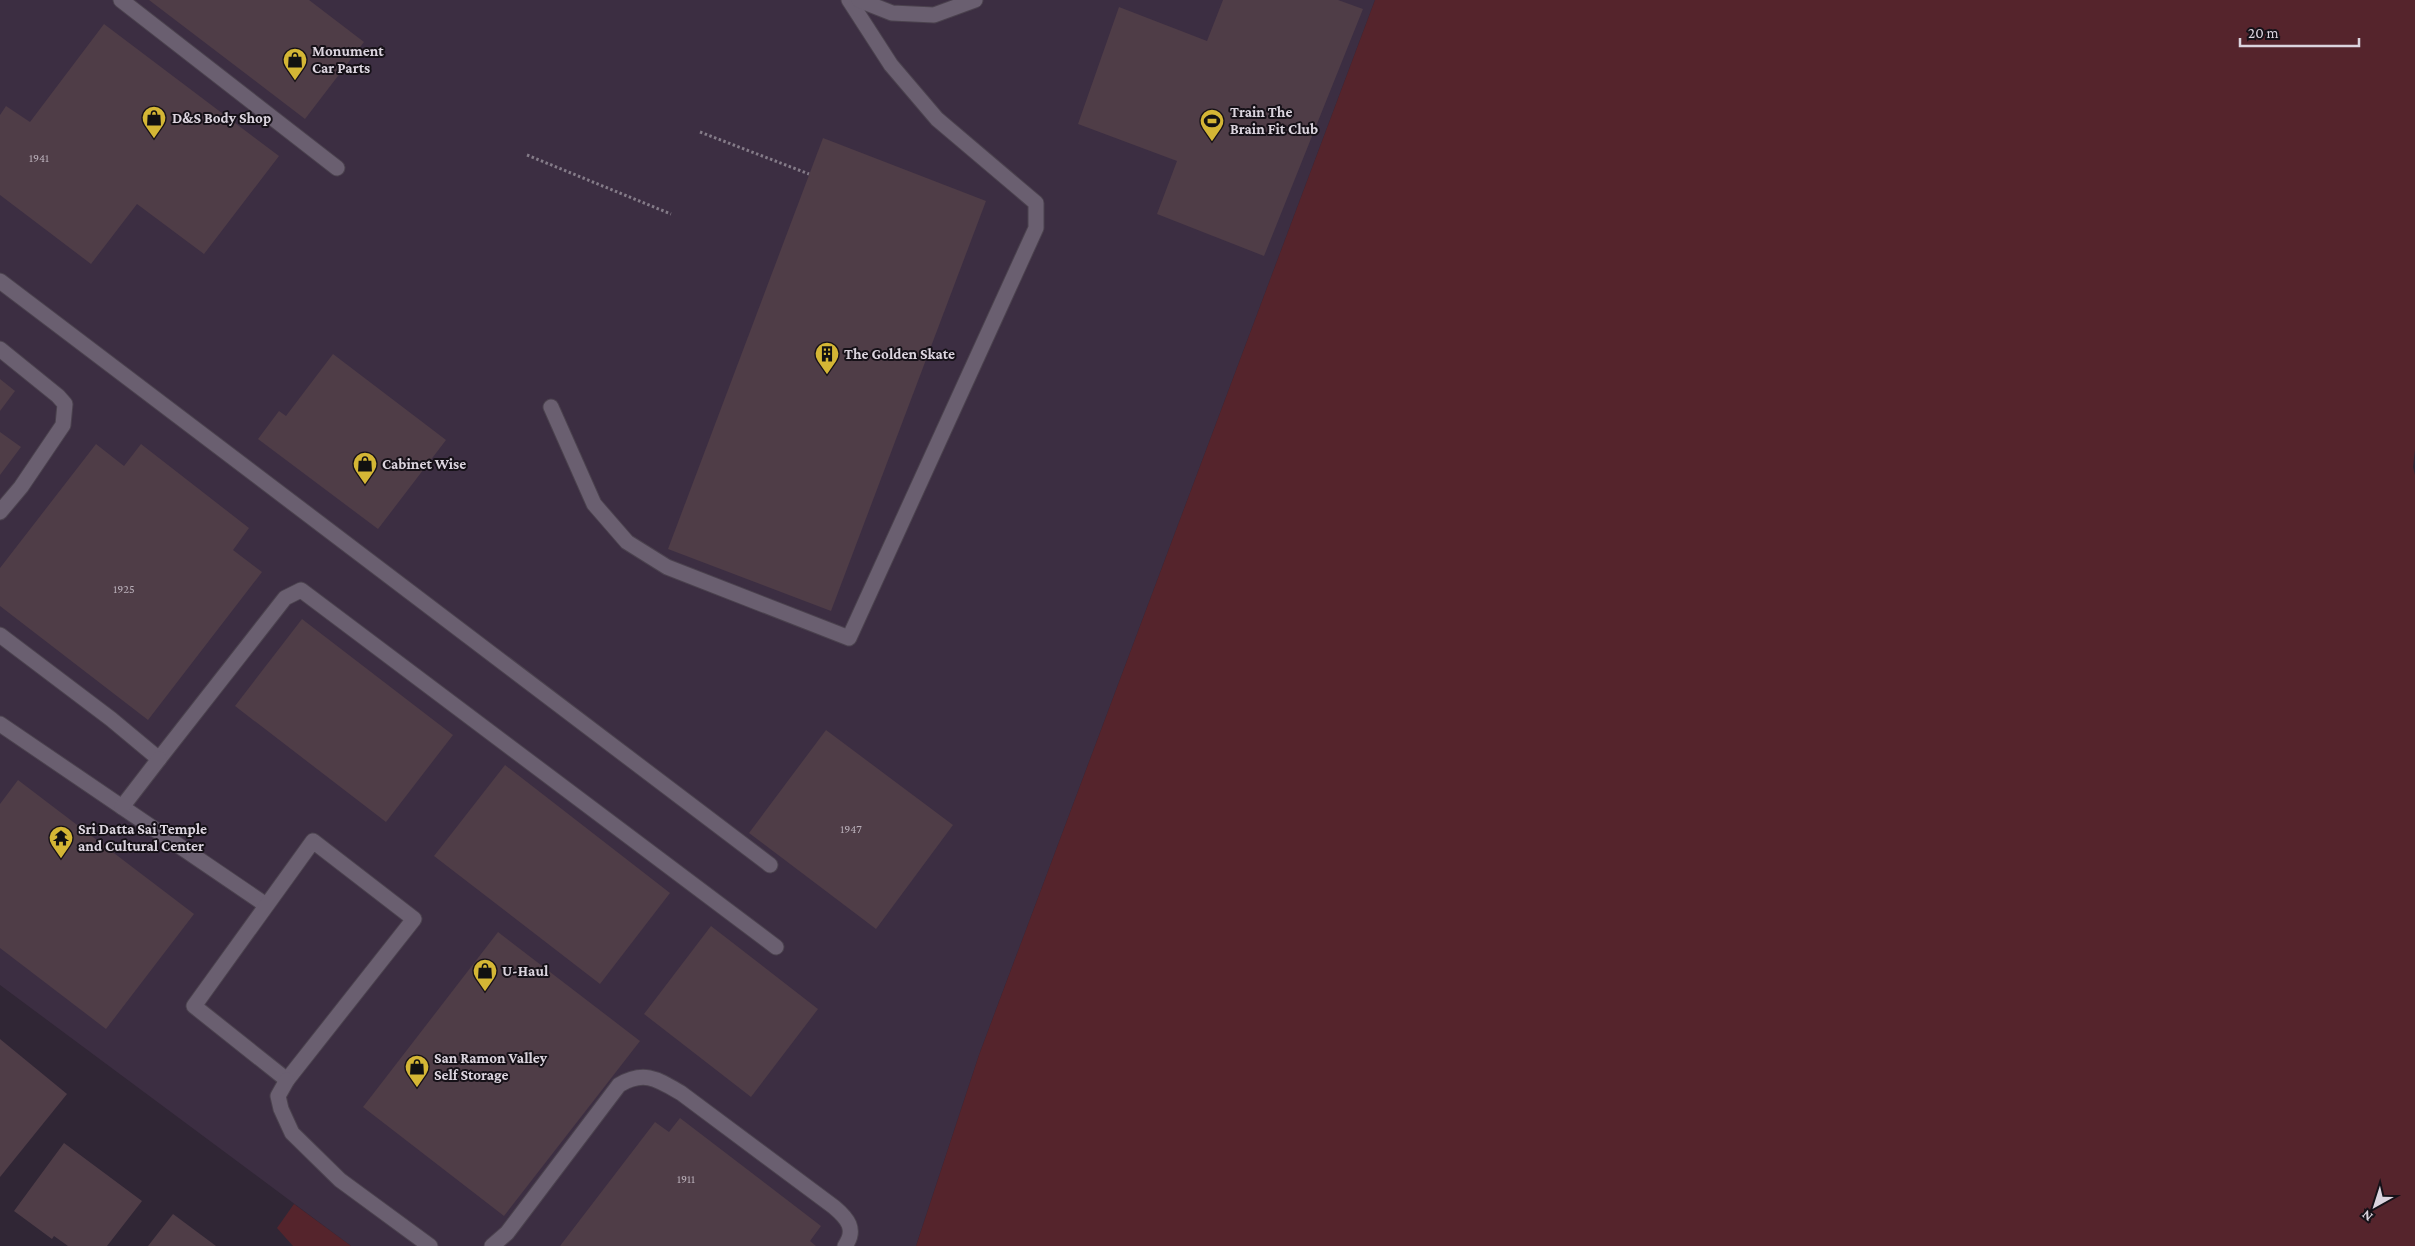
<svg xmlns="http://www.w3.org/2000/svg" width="2415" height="1246" viewBox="0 0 2415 1246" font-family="'Crimson Pro',serif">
<rect width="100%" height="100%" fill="#302635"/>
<!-- built -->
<polygon fill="#3c2e42" points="0,0 1375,0 979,1055 916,1246 351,1246 0,985"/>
<!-- grass -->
<g fill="#55242c">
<polygon points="1375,0 2415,0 2415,449 2413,467 2415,475 2415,1246 916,1246 979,1055"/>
<polygon points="294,1204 351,1246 293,1246 277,1228"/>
</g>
<!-- building -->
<g fill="#4f3d47">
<polygon points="149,0 309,0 364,42 305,119"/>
<polygon points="1223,0 1338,0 1363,9 1264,256 1157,214 1177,161 1078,124 1119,7 1207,41"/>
<polygon points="104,24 279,156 204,254 137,204 91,264 0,195 0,115 6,106 30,122"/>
<polygon points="823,138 986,201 831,611 668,549"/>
<polygon points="333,354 446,440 378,529 258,439 279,411 286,416"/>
<polygon points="0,379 15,391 0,411"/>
<polygon points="0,432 21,447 0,475"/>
<polygon points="96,444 124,466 141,444 249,528 233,550 262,572 148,720 0,606 0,568"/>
<polygon points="302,619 453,735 386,822 235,706"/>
<polygon points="826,730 953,825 876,929 749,833"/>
<polygon points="505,765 670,893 600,984 434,856"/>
<polygon points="18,780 194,914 106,1029 0,948 0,804"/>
<polygon points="711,926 818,1009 751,1097 644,1014"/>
<polygon points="498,932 640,1041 504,1216 363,1107"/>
<polygon points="0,1039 67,1094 0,1177"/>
<polygon points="680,1118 821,1226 810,1241 816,1246 560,1246 655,1122 669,1132"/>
<polygon points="64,1143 142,1201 107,1246 68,1246 54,1236 52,1239 14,1211"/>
<polygon points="173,1214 216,1246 148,1246"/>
</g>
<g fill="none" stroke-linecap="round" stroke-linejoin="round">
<defs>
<g id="service">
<polyline points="121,0 337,168"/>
<polyline points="0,281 770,865"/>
<polyline points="0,349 58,396 65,404 63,425 21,487 0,512"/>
<polyline points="551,407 594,504 627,542 667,567 849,638 1036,228 1036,203 937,119 891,65 849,0"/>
<polyline points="0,635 111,719 159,759 285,598 301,590 776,947"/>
<polyline points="0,724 266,905"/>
<polyline points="122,807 159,759"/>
<polygon points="313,841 414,919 287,1080 194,1006"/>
<polyline points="287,1080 278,1096 281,1109 292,1133 340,1180 430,1246"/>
<path d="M492 1246 507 1233 619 1085C644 1070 657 1079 681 1093L834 1207C847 1218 857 1229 845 1246"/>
</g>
<polyline id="tertiary" points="859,0 892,13 934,15 975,0"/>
</defs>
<!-- service casing -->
<use href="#service" stroke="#4b424e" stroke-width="17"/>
<!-- tertiary casing -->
<use href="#tertiary" stroke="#4b424e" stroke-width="17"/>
<!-- path -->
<g stroke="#847b88" stroke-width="3" stroke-dasharray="2.5 2.5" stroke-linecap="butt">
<polyline points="700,132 809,174"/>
<polyline points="527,155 671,214"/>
</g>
<!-- service -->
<use href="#service" stroke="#6a5f70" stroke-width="15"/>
<!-- tertiary -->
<use href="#tertiary" stroke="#6a5f70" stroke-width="15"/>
</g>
<!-- icons -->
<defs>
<symbol id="shop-pin" viewBox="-11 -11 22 30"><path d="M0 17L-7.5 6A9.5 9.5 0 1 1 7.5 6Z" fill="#d4b635" stroke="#161118"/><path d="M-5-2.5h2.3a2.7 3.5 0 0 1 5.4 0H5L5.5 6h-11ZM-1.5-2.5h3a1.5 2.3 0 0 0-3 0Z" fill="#111"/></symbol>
<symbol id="stadium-pin" viewBox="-11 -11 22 30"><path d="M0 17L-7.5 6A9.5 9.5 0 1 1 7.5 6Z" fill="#d4b635" stroke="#161118"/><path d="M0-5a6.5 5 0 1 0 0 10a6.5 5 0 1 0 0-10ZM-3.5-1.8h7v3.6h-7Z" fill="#111"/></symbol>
<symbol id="building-pin" viewBox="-11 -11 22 30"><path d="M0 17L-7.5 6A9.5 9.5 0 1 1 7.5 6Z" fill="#d4b635" stroke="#161118"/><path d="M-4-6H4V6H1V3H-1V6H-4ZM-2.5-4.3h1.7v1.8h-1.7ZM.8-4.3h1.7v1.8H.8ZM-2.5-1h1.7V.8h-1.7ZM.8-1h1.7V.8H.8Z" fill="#111"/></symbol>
<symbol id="temple-pin" viewBox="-11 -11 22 30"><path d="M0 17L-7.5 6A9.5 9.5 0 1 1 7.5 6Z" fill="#d4b635" stroke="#161118"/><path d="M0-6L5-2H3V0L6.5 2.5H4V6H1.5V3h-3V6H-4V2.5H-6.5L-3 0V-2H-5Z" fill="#111"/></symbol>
</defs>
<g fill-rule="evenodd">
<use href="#shop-pin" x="281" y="46" width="28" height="38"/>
<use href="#shop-pin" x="140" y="104" width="28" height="38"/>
<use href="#stadium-pin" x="1198" y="107" width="28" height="38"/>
<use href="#building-pin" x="813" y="340" width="28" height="38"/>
<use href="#shop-pin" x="351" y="450" width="28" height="38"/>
<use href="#temple-pin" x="47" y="824" width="28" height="38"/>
<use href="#shop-pin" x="471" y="957" width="28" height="38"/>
<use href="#shop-pin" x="403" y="1053" width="28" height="38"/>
</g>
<g text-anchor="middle" stroke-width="4" stroke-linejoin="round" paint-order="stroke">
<!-- number labels -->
<g font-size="12" fill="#b8aeb8">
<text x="39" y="162">1941</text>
<text x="124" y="593">1925</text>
<text x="851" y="833">1947</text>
<text x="686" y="1183">1911</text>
</g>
<!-- poi labels -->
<g font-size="15" font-weight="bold" fill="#dbd4de" stroke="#161118" text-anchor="start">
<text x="312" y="56">Monument<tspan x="312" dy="17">Car Parts</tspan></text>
<text x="1230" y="117">Train The<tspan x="1230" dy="17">Brain Fit Club</tspan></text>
<text x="172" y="123">D&amp;S Body Shop</text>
<text x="844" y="359">The Golden Skate</text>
<text x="382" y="469">Cabinet Wise</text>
<text x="78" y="834">Sri Datta Sai Temple<tspan x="78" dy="17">and Cultural Center</tspan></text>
<text x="502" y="976">U-Haul</text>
<text x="434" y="1063">San Ramon Valley<tspan x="434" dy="17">Self Storage</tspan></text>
</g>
</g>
<!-- north arrow -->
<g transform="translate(2375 1206) rotate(219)" stroke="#161118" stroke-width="4" paint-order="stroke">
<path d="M0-4L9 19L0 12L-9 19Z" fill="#dbd4de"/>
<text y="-8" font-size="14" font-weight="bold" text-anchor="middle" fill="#dbd4de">N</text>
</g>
<!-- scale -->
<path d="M2240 38v8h119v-8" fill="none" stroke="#dbd4de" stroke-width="2.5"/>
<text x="2248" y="38" font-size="15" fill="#dbd4de" stroke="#161118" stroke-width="4" paint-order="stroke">20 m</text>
</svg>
